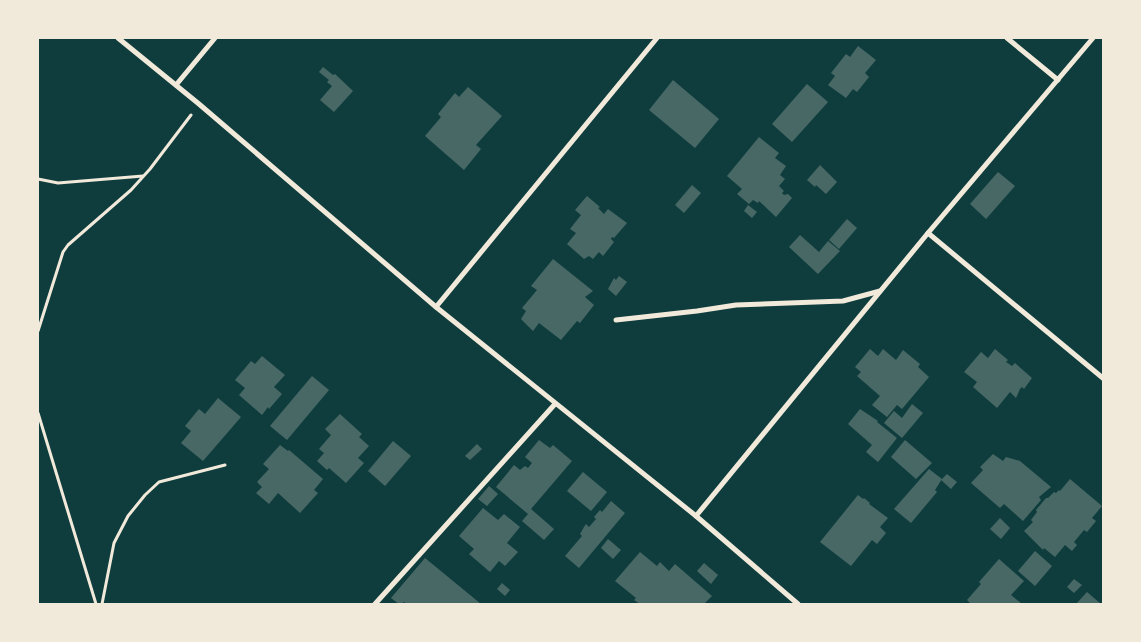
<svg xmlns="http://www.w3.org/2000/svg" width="1141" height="642" viewBox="0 0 1141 642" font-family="Commissioner,sans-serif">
<rect width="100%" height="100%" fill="#0f3d3e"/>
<!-- building -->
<g fill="#486865">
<polygon points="858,46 876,60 865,73 869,77 857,92 853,89 846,98 828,85 835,76 831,73 846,54 850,57"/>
<polygon points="323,67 333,75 335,74 353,91 334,112 320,100 332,86 327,82 329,80 319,72"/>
<polygon points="673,80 719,119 695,148 649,110"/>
<polygon points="807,84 828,102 792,142 772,124"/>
<polygon points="468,87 502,116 476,145 481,149 464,170 425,136 441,117 438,114 455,93 459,97"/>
<polygon points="759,137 779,153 775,158 786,166 780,175 785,179 779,186 784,191 782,193 784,195 788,194 792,198 776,217 759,201 758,203 753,200 749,204 737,194 742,189 727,176"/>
<polygon points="820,165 837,182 826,194 816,185 815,187 807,180"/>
<polygon points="998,172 1015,186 986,219 970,204"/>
<polygon points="692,185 701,193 684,213 675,205"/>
<polygon points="587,196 600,207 598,208 604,214 608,209 627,223 614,238 612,237 611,239 614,242 603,256 599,252 593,259 589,256 584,259 567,244 576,233 570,229 581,215 575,210"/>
<polygon points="748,205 757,212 752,218 744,211"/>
<polygon points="847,219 857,228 839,249 829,240"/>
<polygon points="800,235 819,252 828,241 840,251 818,274 789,247"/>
<polygon points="553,259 593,291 585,297 594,305 580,323 577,321 561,340 539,323 533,331 521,319 526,311 522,308 537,290 531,286"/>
<polygon points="619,276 627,282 616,296 608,289 614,278 616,280"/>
<polygon points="870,349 878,356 883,349 896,360 903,350 920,364 918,367 929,377 902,409 897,405 887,417 872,405 880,396 857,376 861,372 855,367"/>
<polygon points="995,349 1008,360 1006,362 1012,366 1015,363 1032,378 1024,389 1022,387 1020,389 1016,398 1010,392 997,408 973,387 977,382 964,372 981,352 988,358"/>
<polygon points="262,356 285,375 274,387 282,394 269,409 268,407 262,415 239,395 245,388 235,380 251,361 255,364"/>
<polygon points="312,376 329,390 287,440 270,426"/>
<polygon points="218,398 241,417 203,461 181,443 191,431 185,426 199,409 205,414"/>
<polygon points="912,404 923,413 902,438 884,423 894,411 902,418"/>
<polygon points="860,409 878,421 877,422 897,438 878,462 866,452 872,445 848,424"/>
<polygon points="340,414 362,434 359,437 369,446 358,458 364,463 346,483 329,468 327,470 317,461 324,453 319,449 331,435 325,429"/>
<polygon points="539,440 550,448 553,445 572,461 531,509 554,529 544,540 522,521 528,514 496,487 514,465 520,470 525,466 528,468 532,463 525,457"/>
<polygon points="905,440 932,463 916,479 891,457"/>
<polygon points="393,441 411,456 385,486 368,471"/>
<polygon points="477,444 482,449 470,460 465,456"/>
<polygon points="280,445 288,451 289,450 323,479 314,490 318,493 300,513 278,493 269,504 256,493 262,487 257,482 269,469 263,464"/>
<polygon points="993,454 1003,461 1006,457 1020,461 1051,487 1039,497 1041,500 1023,521 1004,504 1000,508 971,483 983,470 980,467"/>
<polygon points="929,469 942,479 935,490 937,492 911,523 894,509"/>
<polygon points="583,472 607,492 591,511 567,491"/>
<polygon points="947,474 957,482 951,489 941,480"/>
<polygon points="1070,479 1102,506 1092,518 1096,521 1087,532 1084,530 1074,542 1077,545 1072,551 1065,545 1055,557 1044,548 1043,550 1024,531 1033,522 1031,520 1037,512 1036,510 1046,498 1048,498 1054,492 1056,493 1059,490 1060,491"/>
<polygon points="489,486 498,494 487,506 478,499"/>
<polygon points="858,495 863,499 864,498 870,503 869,504 888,518 880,527 886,533 877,544 872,540 851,566 820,542"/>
<polygon points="611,501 625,513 579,568 565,556 582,536 580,534 584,527 586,524 589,527 596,519 594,517 600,510 602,512"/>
<polygon points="483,508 498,520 504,514 520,527 507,543 518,552 505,566 499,561 490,572 469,554 474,549 459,536"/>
<polygon points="1000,518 1010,528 1001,539 990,529"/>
<polygon points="608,539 621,550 613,559 601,548"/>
<polygon points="1035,551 1052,566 1035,586 1018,571"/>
<polygon points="640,552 657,566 660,562 669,571 675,564 712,596 704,604 640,604 634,600 636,598 615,581"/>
<polygon points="425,558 481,604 407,604 404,602 402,604 399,604 391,598"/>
<polygon points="999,559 1024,581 1011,595 1022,604 971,604 967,600 981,584 979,582"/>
<polygon points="704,563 718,575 711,584 697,571"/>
<polygon points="1074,579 1082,585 1074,593 1067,587"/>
<polygon points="502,583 510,590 505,596 497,589"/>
<polygon points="1087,592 1101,604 1076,604"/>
</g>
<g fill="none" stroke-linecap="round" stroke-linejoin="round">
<!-- path -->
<g stroke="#f1e9da" stroke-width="3">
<polyline points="38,179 58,183 143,176"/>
<polyline points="38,331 63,252 68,245 131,190 150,169 191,115"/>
<polyline points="38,413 96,604"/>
<polyline points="102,604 114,543 128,516 145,495 159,482 225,465"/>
</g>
<!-- minor -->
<g stroke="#f1e9da" stroke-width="5">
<polyline points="118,38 199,104 436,307 696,516 798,604"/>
<polyline points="1007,38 1058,80"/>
<polyline points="176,85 215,38"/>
<polyline points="928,233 1104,379"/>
<polyline points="436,307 657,38"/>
<polyline points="616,320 697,311 736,305 843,301 880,291"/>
<polyline points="696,516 928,233 1093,38"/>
<polyline points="375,604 555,404"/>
</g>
</g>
<!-- border -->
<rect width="1141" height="642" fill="none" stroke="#f1e9da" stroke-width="78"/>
</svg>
